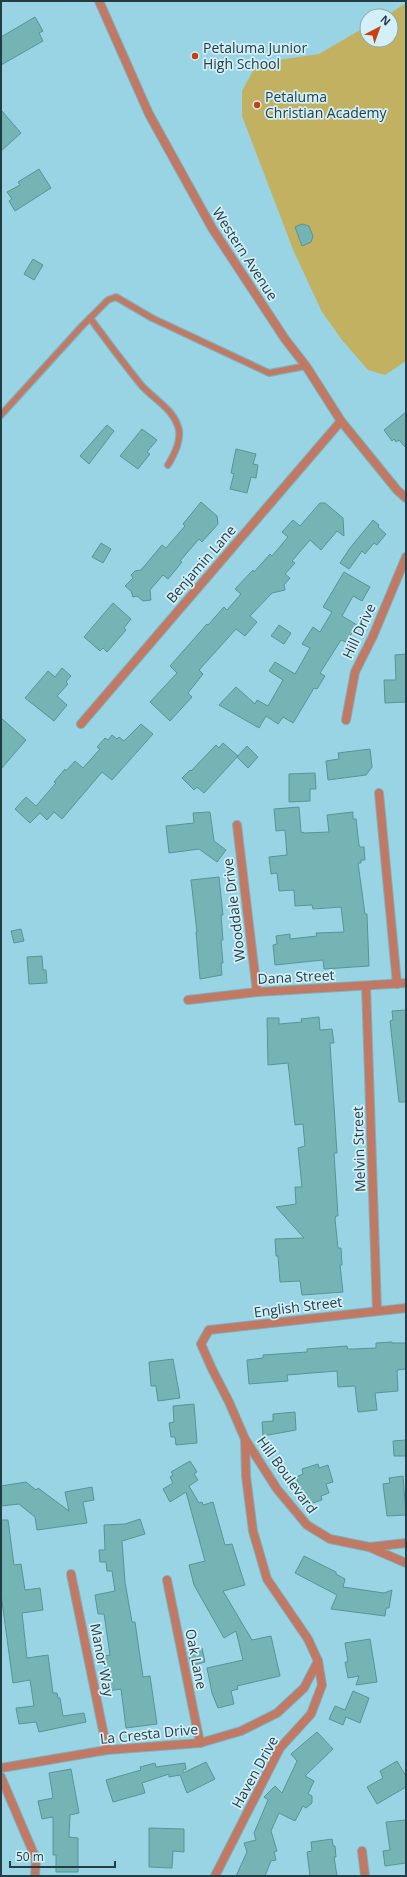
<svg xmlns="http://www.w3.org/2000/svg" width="407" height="1877" viewBox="0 0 407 1877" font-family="'Open Sans',sans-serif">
<rect width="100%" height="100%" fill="#99d4e5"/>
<!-- green -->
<polygon fill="#c2b160" points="406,3 406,361 385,375 368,370 342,340 322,312 294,252 242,116 242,91 254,69 278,60 319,54 367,26 367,40 391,40 391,16 386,16"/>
<!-- building -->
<g fill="#75b4b5" stroke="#569596">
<polygon points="35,17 43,31 39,33 43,41 1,65 1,37"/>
<polygon points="1,110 21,133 1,151"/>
<polygon points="39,169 51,188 15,211 9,201 12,199 7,192 20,185 18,182"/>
<polygon points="302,224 309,226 313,236 311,242 302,246 295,227"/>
<polygon points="33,259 43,265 34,280 24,274"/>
<polygon points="406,412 406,448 399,440 396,442 394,439 392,441 384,430"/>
<polygon points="107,425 114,431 89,464 80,456"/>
<polygon points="142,429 157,440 147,452 150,454 138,469 120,456"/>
<polygon points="236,449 256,454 253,464 258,465 256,478 251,477 247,493 230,489 234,474 231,473"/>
<polygon points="201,502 217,516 218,524 202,542 199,539 180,561 182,562 168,579 163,575 150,590 151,600 143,601 137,596 133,597 131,591 125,586 133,578 131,575 135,571 141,570 162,545 166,548 185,526 183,524"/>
<polygon points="320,503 325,503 343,518 344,536 337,531 321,550 310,540 292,561 295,563 285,574 290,578 284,585 285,590 272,593 250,616 257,622 245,636 236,629 199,670 203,674 188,693 192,697 170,721 150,702 177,673 170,666 207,624 208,625 224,607 227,610 241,594 235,589 253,570 254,572 270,554 272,556 288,537 282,532 293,520 300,526"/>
<polygon points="373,520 379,525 378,527 386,534 377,545 374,543 365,554 362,551 349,569 340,563 350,548"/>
<polygon points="101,543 111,549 103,563 92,557"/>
<polygon points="344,572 370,587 362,601 353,596 342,616 357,625 346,642 341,640 320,673 325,676 317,689 314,688 293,723 283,717 278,724 266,716 259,728 219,705 236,687 255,704 257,700 268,706 283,680 269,671 275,662 295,674 310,648 302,644 313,627 320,632 332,612 323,607"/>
<polygon points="113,603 131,619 124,628 126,630 107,652 103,648 100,651 84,637"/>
<polygon points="279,625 291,633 284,644 271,636"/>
<polygon points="406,654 406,702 385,703 384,680 396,680 395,655"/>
<polygon points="62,668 71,676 66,682 68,684 57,696 67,705 54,721 25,698 48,671 55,677"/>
<polygon points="1,718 26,740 1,769"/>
<polygon points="141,724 153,734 112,780 102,772 62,819 54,812 47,820 40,813 30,823 15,809 26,797 36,806 56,783 54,782 65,769 66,771 75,761 83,768 100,749 97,747 105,738 108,740 112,735 117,739 119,737 124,741"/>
<polygon points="223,743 238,756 204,793 197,787 194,790 182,778 190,770 191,771 216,745 219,748"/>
<polygon points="247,746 258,757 248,768 237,757"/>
<polygon points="370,749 372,767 366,775 328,780 326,761 339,759 338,753"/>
<polygon points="315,773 316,789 310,789 310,801 289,802 289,774"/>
<polygon points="299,807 301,832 305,833 329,832 327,815 353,812 353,819 356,819 359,845 360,847 364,847 365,860 361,860 361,863 358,863 365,914 367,914 369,966 324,969 323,960 275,965 273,945 277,944 276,936 290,934 290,939 317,936 316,933 344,932 341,907 313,909 312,905 295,906 294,890 279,891 277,873 271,874 269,857 287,855 285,830 276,831 274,809"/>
<polygon points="210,812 214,841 226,850 217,862 199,849 169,853 166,826 194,823 193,813"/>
<polygon points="219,877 223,915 221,915 223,940 221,940 223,963 221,963 222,975 200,979 196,932 197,932 191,880"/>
<polygon points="21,929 24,941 14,943 11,931"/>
<polygon points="42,956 43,970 46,970 47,983 29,984 27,957"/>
<polygon points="406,1010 406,1102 399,1102 390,1021 393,1020 392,1011"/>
<polygon points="319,1017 320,1030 332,1029 334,1043 330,1043 337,1153 334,1153 338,1216 336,1216 335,1219 338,1248 341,1248 342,1265 340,1265 343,1292 302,1295 300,1281 280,1282 278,1256 276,1256 275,1239 304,1238 276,1207 296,1204 295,1187 302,1187 298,1148 305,1146 303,1124 295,1125 288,1063 268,1065 267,1018 279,1018 279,1024 302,1022 301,1019"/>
<polygon points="392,1342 392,1343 406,1343 406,1369 397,1370 398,1391 375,1393 377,1410 358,1412 355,1386 338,1387 337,1371 287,1375 288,1381 249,1384 247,1360 263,1358 263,1355 307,1352 307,1349 347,1346 348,1349 354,1349 376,1348 376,1343"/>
<polygon points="173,1359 180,1398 158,1401 156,1386 151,1386 149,1362"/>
<polygon points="194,1404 197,1443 176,1445 175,1437 171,1437 169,1423 174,1422 173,1406"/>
<polygon points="295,1412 296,1430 263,1436 262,1422 273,1421 273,1414"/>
<polygon points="406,1440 406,1456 394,1456 393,1441"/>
<polygon points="190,1461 197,1472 194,1474 198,1480 189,1486 199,1503 202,1502 203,1505 213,1502 225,1545 232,1544 245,1585 223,1591 252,1640 271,1636 280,1676 237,1686 238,1689 231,1691 234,1704 218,1708 212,1693 207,1668 243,1660 236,1631 224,1638 194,1585 189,1565 205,1561 186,1492 170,1502 163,1489 173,1483 170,1477 173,1475 171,1472"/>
<polygon points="318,1464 319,1468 328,1465 333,1482 326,1484 329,1493 321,1496 322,1500 306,1505 296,1477 303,1474 302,1469"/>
<polygon points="403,1476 406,1515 387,1516 383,1484 390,1483 389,1478"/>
<polygon points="26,1482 36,1490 38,1488 69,1511 65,1492 92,1487 94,1500 83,1502 87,1523 37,1530 35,1517 19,1504 1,1506 1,1486"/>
<polygon points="140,1519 145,1534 122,1541 125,1582 132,1622 135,1622 143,1677 150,1676 157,1724 126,1728 121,1689 107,1691 104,1656 110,1655 104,1614 98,1614 95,1595 115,1591 112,1571 107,1571 106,1562 100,1562 99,1550 105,1550 104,1525 125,1524"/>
<polygon points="1,1520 8,1520 14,1565 21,1564 25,1590 40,1588 43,1610 22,1613 27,1658 48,1655 53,1693 57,1693 58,1698 60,1698 63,1716 84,1713 86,1722 39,1732 36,1722 19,1724 16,1708 34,1706 30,1680 13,1683 1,1594"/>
<polygon points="304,1556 336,1572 336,1574 345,1579 343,1587 384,1593 392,1590 389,1608 386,1608 385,1616 331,1609 337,1595 295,1573"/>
<polygon points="370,1639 377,1682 356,1685 359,1676 348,1678 345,1662 348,1662 345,1643"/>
<polygon points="202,1648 205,1662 191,1666 188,1651"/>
<polygon points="353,1691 369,1698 360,1723 346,1717 343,1725 329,1719 335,1706 345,1710"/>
<polygon points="317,1732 333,1749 305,1776 314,1781 308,1794 312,1796 312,1803 306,1808 303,1806 295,1821 279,1813 271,1831 277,1851 274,1852 276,1860 271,1861 265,1876 236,1876 247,1852 244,1843 256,1840 254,1833 268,1800 264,1797 275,1786 282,1793 297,1761 291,1754"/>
<polygon points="397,1761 406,1776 406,1787 377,1804 367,1787 383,1778 380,1771"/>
<polygon points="206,1762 215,1779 187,1793 180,1775 169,1777 169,1774 142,1783 145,1793 113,1802 106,1780 141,1770 140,1767 155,1763 156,1767 185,1763 186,1769 183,1770 183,1773"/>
<polygon points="71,1769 79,1813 70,1815 69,1837 78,1838 78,1872 56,1872 56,1855 53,1855 53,1817 42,1819 38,1801 53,1798 49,1773"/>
<polygon points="406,1820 406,1863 385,1866 383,1851 390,1850 386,1822"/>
<polygon points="149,1828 184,1829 184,1852 173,1851 172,1868 149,1867"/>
<polygon points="332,1839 333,1846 335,1846 336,1857 334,1857 337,1876 310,1876 307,1852 312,1851 311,1842"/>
</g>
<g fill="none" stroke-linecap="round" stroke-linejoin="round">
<defs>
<g id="service">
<path d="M90 318C107 341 124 364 142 386 156 401 174 409 179 430 181 442 174 455 168 465"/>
<polyline points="1,415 82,326 108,300 116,297 152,318 269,373 306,366"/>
</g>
<g id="minor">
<polyline points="346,720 355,672 373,636 406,557"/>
<polyline points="81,724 341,421"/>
<polyline points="379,793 397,984"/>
<polyline points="237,825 257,992"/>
<polyline points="366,986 377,1311"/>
<polyline points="188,1000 257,992 406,983"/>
<polyline points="406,1308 209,1330 201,1344 212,1369 229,1402 245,1439 277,1489 307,1525 330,1539 369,1547 406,1563"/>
<polyline points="370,1547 406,1543"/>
<polyline points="71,1574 107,1750"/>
<polyline points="167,1580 200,1743"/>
<polyline points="1,1768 107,1750 200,1743 241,1731 277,1713 304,1688 318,1661"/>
<polyline points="1,1777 36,1859 35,1876"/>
<polyline points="362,1851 365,1876"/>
<polyline points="215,1876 280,1748 311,1714 322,1685 318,1661 308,1639 267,1579 253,1531 246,1476 245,1440"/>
</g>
<polyline id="tertiary" points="99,1 149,114 212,228 285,339 306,366 341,421 397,490 406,498"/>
</defs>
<!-- service casing -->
<use href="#service" stroke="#7db0be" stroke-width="8"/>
<!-- minor casing -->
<use href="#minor" stroke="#7db0be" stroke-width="10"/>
<!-- tertiary casing -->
<use href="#tertiary" stroke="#7db0be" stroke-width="10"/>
<!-- service -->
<use href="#service" stroke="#c27963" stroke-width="5.5"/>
<!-- minor -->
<use href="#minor" stroke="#c27963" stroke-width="8"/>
<!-- tertiary -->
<use href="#tertiary" stroke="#c27963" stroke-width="8"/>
</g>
<!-- markers -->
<g fill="#c8400d" stroke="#d3f0f8" stroke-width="1.5">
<circle cx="195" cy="56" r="4"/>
<circle cx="257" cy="105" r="4"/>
</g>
<g text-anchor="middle" stroke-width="3.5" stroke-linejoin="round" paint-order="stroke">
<!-- poi labels -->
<g font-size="14" fill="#243c43" stroke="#d3f0f8" text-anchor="start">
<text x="203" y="53">Petaluma Junior<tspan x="203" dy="16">High School</tspan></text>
<text x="265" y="102">Petaluma<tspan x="265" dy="16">Christian Academy</tspan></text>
</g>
<!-- street labels -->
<g font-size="14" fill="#243c43" stroke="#d3f0f8">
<text transform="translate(245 254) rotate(57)" y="5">Western Avenue</text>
<text transform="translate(201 564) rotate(-49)" y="5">Benjamin Lane</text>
<text transform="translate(359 631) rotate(-65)" y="5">Hill Drive</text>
<text transform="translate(234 910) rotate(-97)" y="5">Wooddale Drive</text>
<text transform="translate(296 977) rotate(-3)" y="5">Dana Street</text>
<text transform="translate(359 1149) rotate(-92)" y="5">Melvin Street</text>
<text transform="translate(298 1307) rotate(-7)" y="5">English Street</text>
<text transform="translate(287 1475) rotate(54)" y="5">Hill Boulevard</text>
<text transform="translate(196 1659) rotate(79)" y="5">Oak Lane</text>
<text transform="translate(102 1660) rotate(79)" y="5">Manor Way</text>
<text transform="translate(149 1734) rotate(-6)" y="5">La Cresta Drive</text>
<text transform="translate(255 1772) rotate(-61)" y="5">Haven Drive</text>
</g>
</g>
<!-- border -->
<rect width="407" height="1877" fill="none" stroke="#243c43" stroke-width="4"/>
<!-- north arrow -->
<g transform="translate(379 28) rotate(41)"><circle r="19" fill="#d3f0f8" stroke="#8da8b0"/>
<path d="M0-3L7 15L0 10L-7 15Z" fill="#c8400d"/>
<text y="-6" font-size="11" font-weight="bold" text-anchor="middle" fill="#243c43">N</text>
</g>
<!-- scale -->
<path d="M10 1861v6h105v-6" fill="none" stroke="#243c43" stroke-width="2"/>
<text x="16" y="1861" font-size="12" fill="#243c43" stroke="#d3f0f8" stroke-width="3" paint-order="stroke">50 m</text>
</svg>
